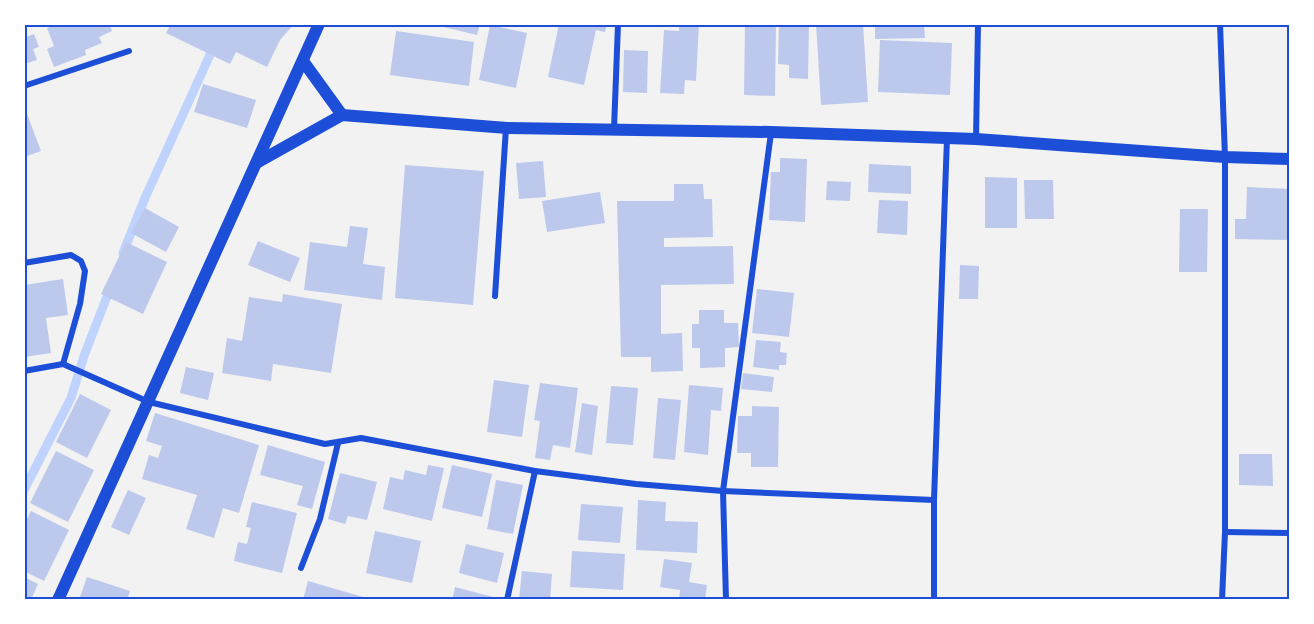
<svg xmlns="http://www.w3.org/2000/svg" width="1314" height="624" viewBox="0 0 1314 624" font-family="'Public Sans',sans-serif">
<rect width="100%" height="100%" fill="#f2f2f2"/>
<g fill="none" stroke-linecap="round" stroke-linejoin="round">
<!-- stream -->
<g stroke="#bfd3fe" stroke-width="9">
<polyline points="123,253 145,198 224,24"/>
<polyline points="24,490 71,398 84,356 111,286"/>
</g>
</g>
<!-- building -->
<g fill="#bdc9ec">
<polygon points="57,24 109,24 112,31 99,37 102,43 85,50 86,55 54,67 47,49 54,46 47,28"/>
<polygon points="171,24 294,24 280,40 267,67 236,52 230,64 166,33"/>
<polygon points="431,24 480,24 477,35"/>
<polygon points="559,24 607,24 605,32 596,30 584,85 548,77"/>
<polygon points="679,24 699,24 696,81 685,80 684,94 660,93 664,30 679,31"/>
<polygon points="745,24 776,24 775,96 744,95"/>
<polygon points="779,24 809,24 808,79 789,78 789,65 778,64"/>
<polygon points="816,24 863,24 868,102 821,105"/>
<polygon points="875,24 924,24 925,38 875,39"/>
<polygon points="490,25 527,33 516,88 479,80"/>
<polygon points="396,31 474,42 469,86 390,75"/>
<polygon points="34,34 39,47 33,49 37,60 24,64 24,38"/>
<polygon points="880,40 952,43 950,95 878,92"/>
<polygon points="624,50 648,51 647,93 623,92"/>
<polygon points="203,84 256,100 247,128 194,112"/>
<polygon points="24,106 41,151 24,157"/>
<polygon points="780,158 807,159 805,222 769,220 771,172 780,172"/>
<polygon points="543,161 546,197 519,199 516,163"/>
<polygon points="869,164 911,166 911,194 868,192"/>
<polygon points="405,165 484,171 473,305 395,298"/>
<polygon points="985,177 1017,178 1017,228 985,228"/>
<polygon points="1024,180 1053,180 1054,219 1025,219"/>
<polygon points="827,181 851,182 850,201 826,200"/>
<polygon points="674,184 703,184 704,199 712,199 713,237 664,238 664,247 733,246 734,284 661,285 661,334 682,333 683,371 651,372 651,357 621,357 617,201 674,201"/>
<polygon points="1247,187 1290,189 1290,240 1235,239 1235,219 1246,219"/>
<polygon points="600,192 605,223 547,232 542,201"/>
<polygon points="879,200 908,201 907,235 877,233"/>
<polygon points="145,208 179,227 166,252 131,233"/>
<polygon points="1180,209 1208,209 1207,272 1179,272"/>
<polygon points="350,226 368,228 363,264 385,267 382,300 304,290 310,242 347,247"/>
<polygon points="258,241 300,258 290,282 248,265"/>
<polygon points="126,242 167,262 143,314 101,294"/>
<polygon points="960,265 979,266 978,299 959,299"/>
<polygon points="63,279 68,315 46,318 51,353 24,357 24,285"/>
<polygon points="757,289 794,293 789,337 752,333"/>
<polygon points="283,294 342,304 331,373 273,364 271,381 222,373 227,338 242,341 249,297 282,302"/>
<polygon points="699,310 724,310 724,323 738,323 739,347 725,348 725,367 700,368 700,348 692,348 692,324 699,324"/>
<polygon points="756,340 781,342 780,352 787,353 786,365 779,365 779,370 753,367"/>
<polygon points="186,367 214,373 208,400 180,393"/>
<polygon points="743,373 774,377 772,392 741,389"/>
<polygon points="494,380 529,385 522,437 487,432"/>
<polygon points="540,383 578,388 570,448 553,445 550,460 535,458 540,421 534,420"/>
<polygon points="689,385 723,388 721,411 711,410 708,455 684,452"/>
<polygon points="611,386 638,388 633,445 606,443"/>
<polygon points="80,394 111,410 87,458 56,442"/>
<polygon points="658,398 681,400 675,460 653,458"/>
<polygon points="582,403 598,406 592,455 575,452"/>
<polygon points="752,406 779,407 778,467 751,467 751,453 737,453 738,416 752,416"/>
<polygon points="155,413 259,445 239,513 223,508 214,538 186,529 197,495 142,479 149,455 158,458 162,446 146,441"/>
<polygon points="268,445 325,462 312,509 297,505 303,486 260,475"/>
<polygon points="56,451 94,470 68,522 30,503"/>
<polygon points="1239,454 1272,454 1273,486 1239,485"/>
<polygon points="428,465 444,468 432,521 383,509 390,477 403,480 405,470 426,475"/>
<polygon points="452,465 492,474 482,517 442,508"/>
<polygon points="340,473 377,482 367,520 348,516 345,524 328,519"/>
<polygon points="496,480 523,485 513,534 487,529"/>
<polygon points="128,490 146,498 129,535 111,527"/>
<polygon points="638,500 666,502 665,521 698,522 697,553 636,550"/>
<polygon points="252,502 297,513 282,573 234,561 238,542 247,544 251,528 246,527"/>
<polygon points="581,504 623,507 620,543 578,540"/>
<polygon points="31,511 69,530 44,581 24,571 24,525"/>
<polygon points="375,531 421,541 412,583 366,573"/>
<polygon points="466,544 504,553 497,583 459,573"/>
<polygon points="572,551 625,554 623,590 570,587"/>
<polygon points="664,559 692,563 689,582 707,585 705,600 679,600 680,590 660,587"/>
<polygon points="522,571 552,574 550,600 519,600"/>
<polygon points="24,577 38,584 31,600 24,600"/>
<polygon points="87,577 130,591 127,600 79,600"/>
<polygon points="308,581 370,599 370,600 303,600"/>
<polygon points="455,587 497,598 496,600 452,600"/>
</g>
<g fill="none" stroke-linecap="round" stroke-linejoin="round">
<!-- minor -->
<g stroke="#1d4ed8" stroke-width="6">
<polyline points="1220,24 1225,157 1225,532 1222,600"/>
<polyline points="24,86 129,51"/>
<polyline points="614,129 618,24"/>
<polyline points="976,139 978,24"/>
<polyline points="24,263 71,255 81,261 85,271 80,304 63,364"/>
<polyline points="495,296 506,128"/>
<polyline points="24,371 63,364 149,402 325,444 361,438 535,471 636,484 723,491 934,500"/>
<polyline points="1225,532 1290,533"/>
<polyline points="301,568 320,519 338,443"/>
<polyline points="507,600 535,471"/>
<polyline points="726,600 723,491 771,133"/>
<polyline points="934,600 934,500 947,138"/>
</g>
<!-- secondary -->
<g stroke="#1d4ed8" stroke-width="12">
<polyline points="303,61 342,115"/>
<polyline points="258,162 342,115 507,128 771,132 976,139 1225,157 1290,159"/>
<polyline points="58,600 319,24"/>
</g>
</g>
<!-- border -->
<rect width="1314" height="624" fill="none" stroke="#ffffff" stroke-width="51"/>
<rect x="26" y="26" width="1262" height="572" fill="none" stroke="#1d4ed8" stroke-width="2"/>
</svg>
